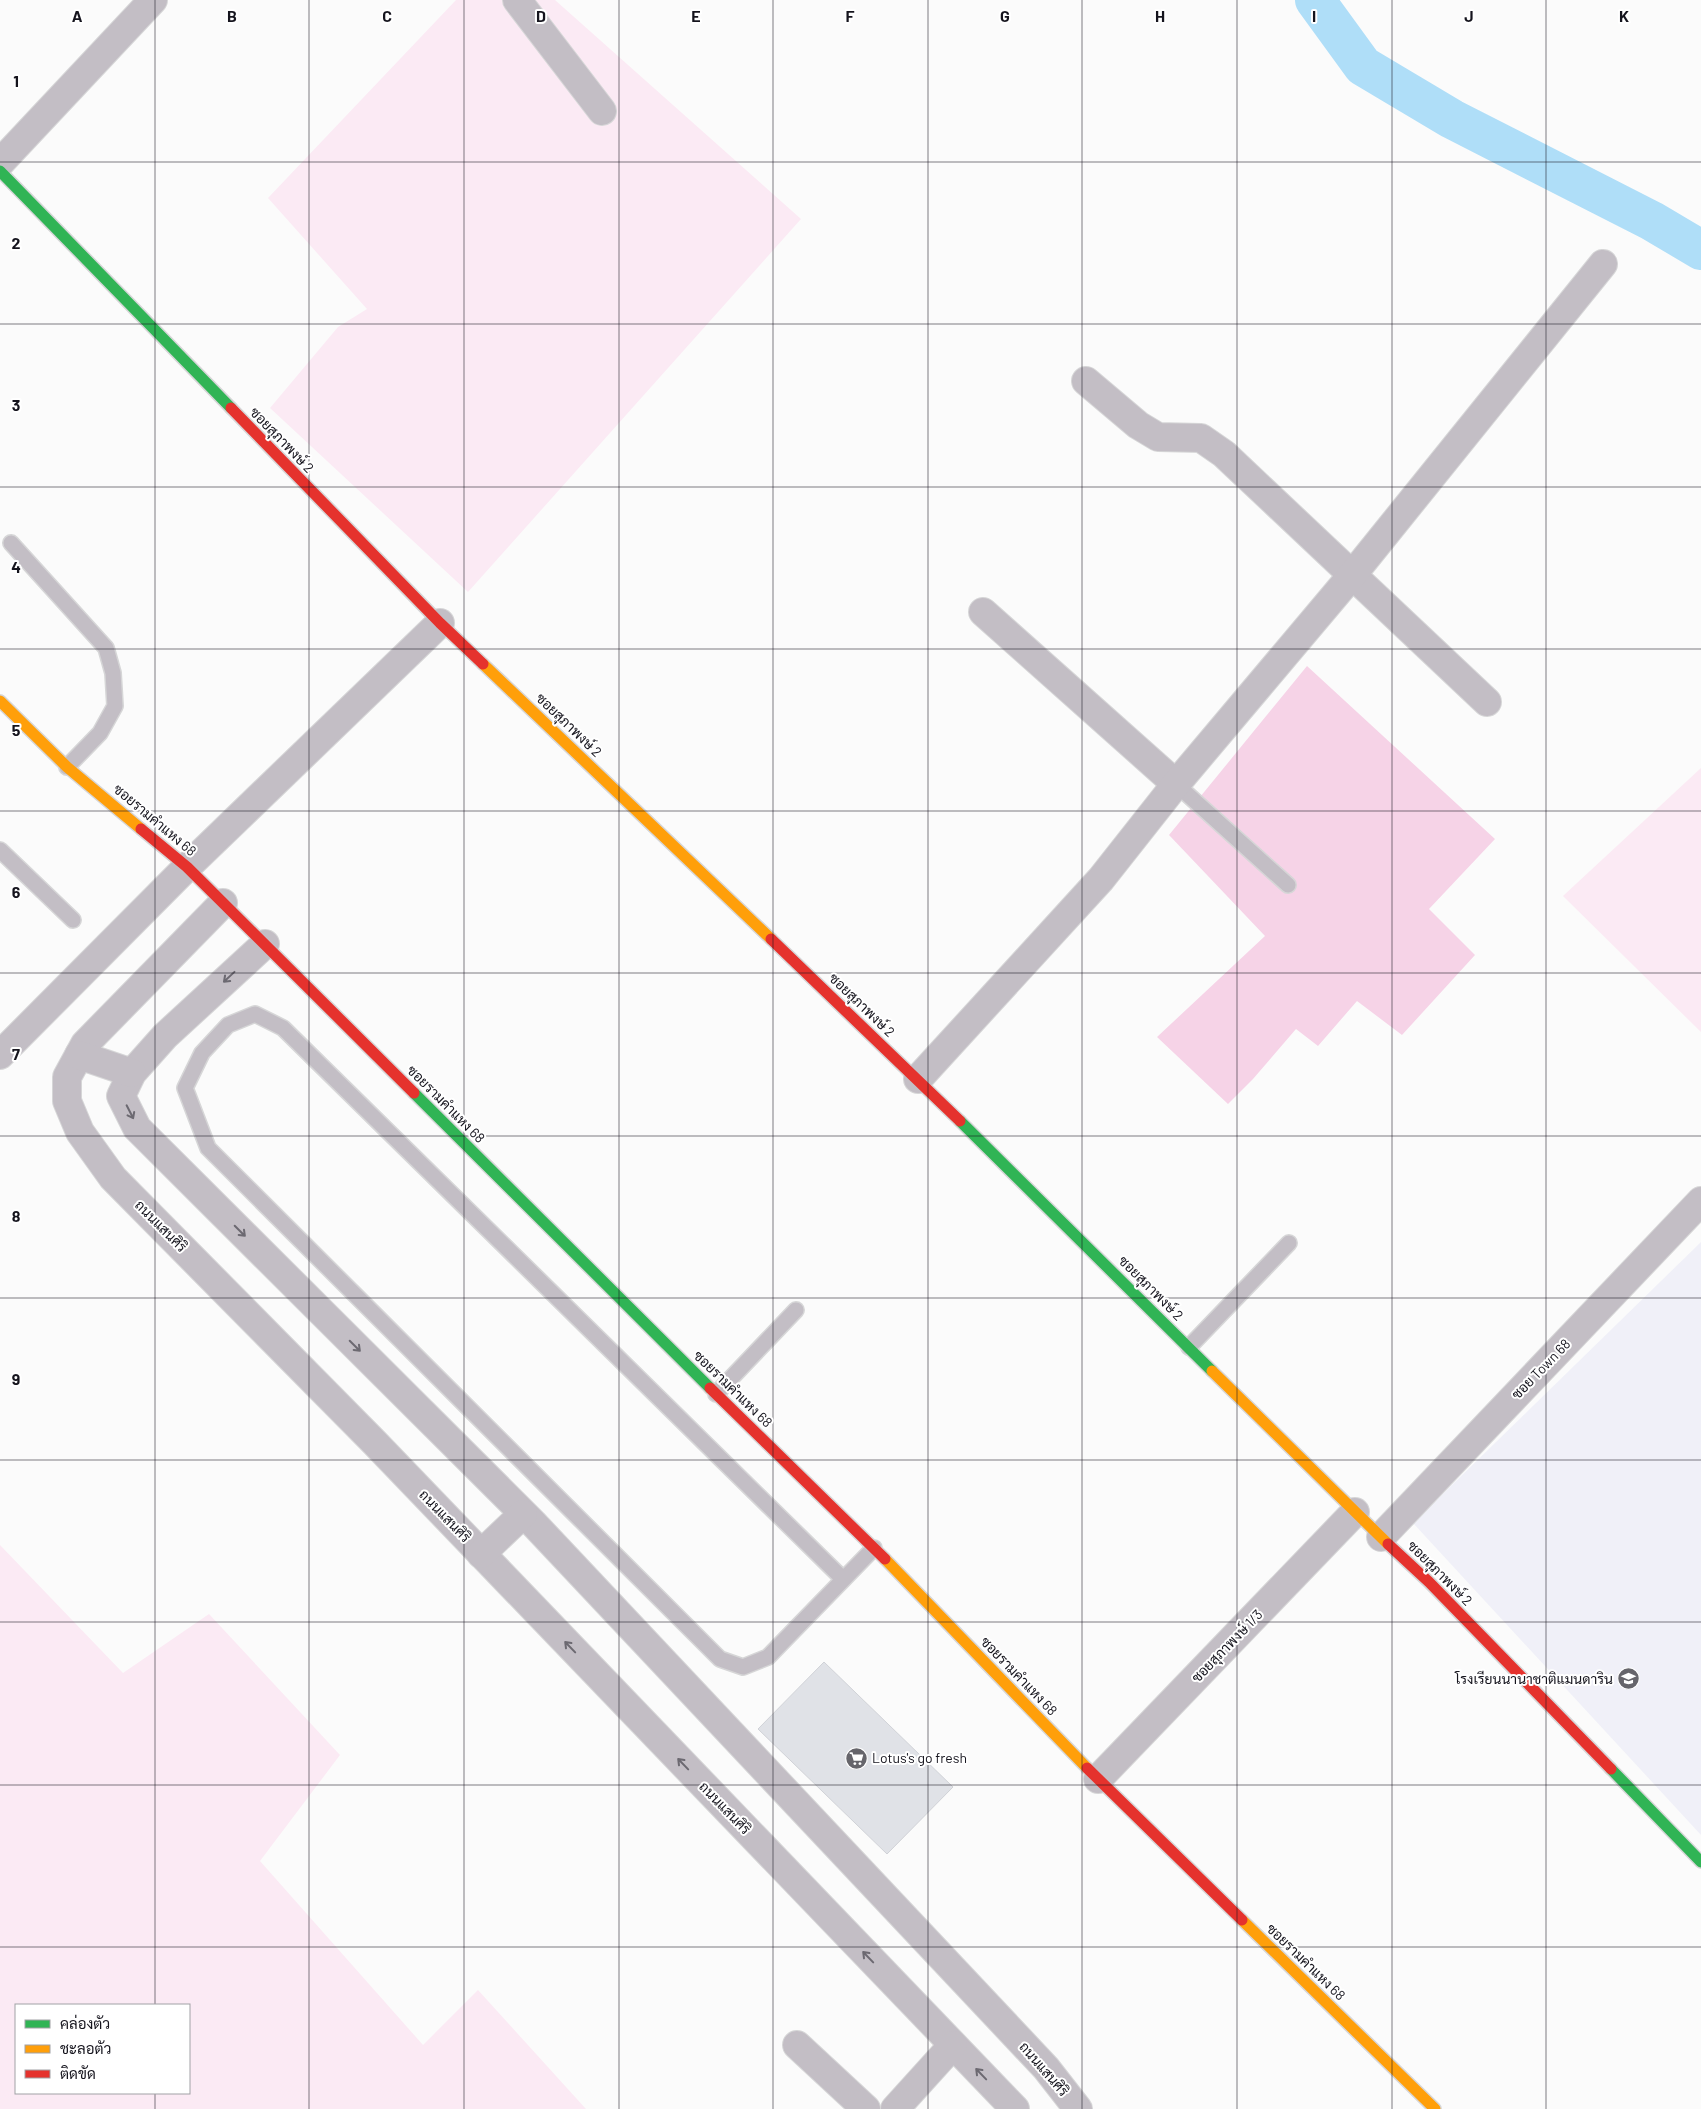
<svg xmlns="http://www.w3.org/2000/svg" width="1701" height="2109" viewBox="0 0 1701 2109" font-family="Barlow,Sarabun,sans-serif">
<rect width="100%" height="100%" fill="#fbfbfb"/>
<!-- built -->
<polygon fill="#f0f0f8" points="1701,1242 1701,1835 1413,1523"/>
<!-- green -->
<g fill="#fbeaf4" fill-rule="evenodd">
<polygon points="456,0 555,0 801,219 468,592 270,408 338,327 367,309 268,198"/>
<polygon points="1701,768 1701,1032 1563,896"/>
<path d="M0 1545 123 1673 209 1614 340 1755 260 1861 423 2045 478 1990 586 2109H0ZM16 2005H189V2093H16Z"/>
</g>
<!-- forest -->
<polygon fill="#f6d3e7" points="1307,666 1495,839 1429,909 1475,955 1402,1035 1357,1001 1318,1046 1296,1029 1253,1079 1228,1104 1157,1037 1265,936 1169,835"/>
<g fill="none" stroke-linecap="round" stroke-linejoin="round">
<!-- canal -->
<polyline stroke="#afdef8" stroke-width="40" points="1315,0 1363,66 1452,119 1652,221 1701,250"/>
</g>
<!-- building -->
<polygon fill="#e0e2e7" stroke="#d0d2d7" points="824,1662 953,1787 887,1854 758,1729"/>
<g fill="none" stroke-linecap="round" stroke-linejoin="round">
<defs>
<g id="lane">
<polyline points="11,543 106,648 113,673 115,706 100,733 67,767"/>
<polyline points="1176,784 1288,885"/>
<polyline points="0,850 73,920"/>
<polyline points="1189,1347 1289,1243"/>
<polyline points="716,1394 796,1310"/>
<polyline points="843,1579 283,1028 255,1014 228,1025 202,1053 185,1088 208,1148 720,1659 743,1667 768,1657 874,1548"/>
</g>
<g id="street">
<polyline points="517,0 602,111"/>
<polyline points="0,163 153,0"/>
<polyline points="1086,381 1138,425 1158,437 1201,438 1224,454 1487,702"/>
<polyline points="983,612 1176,784"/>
<polyline points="223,903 85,1044 67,1077 67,1101 80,1132 113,1178 375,1443 1015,2109"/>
<polyline points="265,944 165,1036 132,1073 121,1096 137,1128 533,1523 1046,2068 1078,2109"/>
<polyline points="0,1055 187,867 440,623"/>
<polyline points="79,1055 132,1073"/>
<polyline points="918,1079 1101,879 1176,784 1353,574 1603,264"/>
<polyline points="1381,1537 1701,1201"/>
<polyline points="481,1554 523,1514"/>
<polyline points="1098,1779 1355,1512"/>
<polyline points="797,2045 866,2109"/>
<polyline points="895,2109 953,2045"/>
</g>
<g id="fast">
<polyline points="0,171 231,408"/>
<polyline points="414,1093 710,1388"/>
<polyline points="960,1121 1212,1371"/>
<polyline points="1611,1769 1701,1862"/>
</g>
<g id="slow">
<polyline points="483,664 771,939"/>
<polyline points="0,701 67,767 141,829"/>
<polyline points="1212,1371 1388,1544"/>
<polyline points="885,1559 1087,1768"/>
<polyline points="1242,1920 1435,2109"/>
</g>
<g id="jam">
<polyline points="231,408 440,623 483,664"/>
<polyline points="141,829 187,867 414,1093"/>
<polyline points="771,939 960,1121"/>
<polyline points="710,1388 885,1559"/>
<polyline points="1388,1544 1429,1582 1611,1769"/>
<polyline points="1087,1768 1242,1920"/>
</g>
</defs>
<!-- lane casing -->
<use href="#lane" stroke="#d6d6d7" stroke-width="18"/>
<!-- street casing -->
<use href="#street" stroke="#d6d6d7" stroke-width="30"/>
<!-- fast casing -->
<use href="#fast" stroke="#d6d6d7" stroke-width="14"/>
<!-- slow casing -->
<use href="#slow" stroke="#d6d6d7" stroke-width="14"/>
<!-- jam casing -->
<use href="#jam" stroke="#d6d6d7" stroke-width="14"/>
<!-- lane -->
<use href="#lane" stroke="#c3bec5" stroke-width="15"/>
<!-- street -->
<use href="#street" stroke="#c3bec5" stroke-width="28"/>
<!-- fast -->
<use href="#fast" stroke="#30b455" stroke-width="11"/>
<!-- slow -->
<use href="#slow" stroke="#ff9f0a" stroke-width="11"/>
<!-- jam -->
<use href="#jam" stroke="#e5322d" stroke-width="11"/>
</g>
<!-- one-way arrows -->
<defs><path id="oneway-shaft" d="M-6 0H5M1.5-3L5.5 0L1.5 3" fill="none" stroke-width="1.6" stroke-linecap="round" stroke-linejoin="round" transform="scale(1.25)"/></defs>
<g stroke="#6c6971">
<use href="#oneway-shaft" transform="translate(229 977) rotate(137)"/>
<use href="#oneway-shaft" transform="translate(130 1112) rotate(63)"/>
<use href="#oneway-shaft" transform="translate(240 1231) rotate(45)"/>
<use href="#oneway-shaft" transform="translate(355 1346) rotate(45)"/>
<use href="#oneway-shaft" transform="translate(570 1647) rotate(-134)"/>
<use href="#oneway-shaft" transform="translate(683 1764) rotate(-134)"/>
<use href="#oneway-shaft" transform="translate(868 1957) rotate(-134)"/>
<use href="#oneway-shaft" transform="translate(981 2074) rotate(-134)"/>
</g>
<!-- grid -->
<path fill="none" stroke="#15141d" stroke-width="1" stroke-opacity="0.55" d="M155 0V2005M309 0V2109M464 0V2109M619 0V2109M773 0V2109M928 0V2109M1082 0V2109M1237 0V2109M1392 0V2109M1546 0V2109M0 162H1701M0 324H1701M0 487H1701M0 649H1701M0 811H1701M0 973H1701M0 1136H1701M0 1298H1701M0 1460H1701M0 1622H1701M0 1785H1701M0 1947H1701M155 2093V2109"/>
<!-- icons -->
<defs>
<symbol id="school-disc" viewBox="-11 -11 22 22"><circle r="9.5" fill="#66656b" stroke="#fff"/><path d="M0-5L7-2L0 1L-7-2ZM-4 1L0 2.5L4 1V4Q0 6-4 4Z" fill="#fff"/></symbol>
<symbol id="supermarket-disc" viewBox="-11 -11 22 22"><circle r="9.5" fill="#66656b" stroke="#fff"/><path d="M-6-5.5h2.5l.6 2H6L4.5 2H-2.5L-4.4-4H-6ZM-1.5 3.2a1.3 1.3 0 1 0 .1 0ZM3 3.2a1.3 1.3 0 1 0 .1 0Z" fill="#fff"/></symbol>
</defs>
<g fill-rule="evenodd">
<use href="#school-disc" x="1616" y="1666" width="25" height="25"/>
<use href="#supermarket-disc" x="844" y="1746" width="25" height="25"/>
</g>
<g text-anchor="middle" stroke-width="4" stroke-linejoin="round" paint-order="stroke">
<!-- street labels -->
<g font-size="14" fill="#15141d" stroke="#fff">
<text transform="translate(282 440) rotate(46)" y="5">ซอยสุภาพงษ์ 2</text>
<text transform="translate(569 725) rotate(44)" y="5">ซอยสุภาพงษ์ 2</text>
<text transform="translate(155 820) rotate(40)" y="5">ซอยรามคำแหง 68</text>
<text transform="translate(862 1005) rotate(44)" y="5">ซอยสุภาพงษ์ 2</text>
<text transform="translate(446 1104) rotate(45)" y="5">ซอยรามคำแหง 68</text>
<text transform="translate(161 1226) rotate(45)" y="5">ถนนแสนศิริ</text>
<text transform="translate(1151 1288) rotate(45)" y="5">ซอยสุภาพงษ์ 2</text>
<text transform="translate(1541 1369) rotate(-46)" y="5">ซอย Town 68</text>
<text transform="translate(733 1389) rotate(44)" y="5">ซอยรามคำแหง 68</text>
<text transform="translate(445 1516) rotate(46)" y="5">ถนนแสนศิริ</text>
<text transform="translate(1440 1573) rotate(45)" y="5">ซอยสุภาพงษ์ 2</text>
<text transform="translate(1227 1646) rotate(-46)" y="5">ซอยสุภาพงษ์ 1/3</text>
<text transform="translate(1019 1676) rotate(46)" y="5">ซอยรามคำแหง 68</text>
<text transform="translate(725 1808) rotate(46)" y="5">ถนนแสนศิริ</text>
<text transform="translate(1306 1962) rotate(44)" y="5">ซอยรามคำแหง 68</text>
<text transform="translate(1044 2069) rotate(49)" y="5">ถนนแสนศิริ</text>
</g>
<!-- poi labels -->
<g font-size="14" fill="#15141d" stroke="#fff" text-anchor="end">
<text x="1613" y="1684">โรงเรียนนานาชาติแมนดาริน</text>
<text x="872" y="1763" text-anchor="start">Lotus's go fresh</text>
</g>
</g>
<g font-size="16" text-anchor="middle" font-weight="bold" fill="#15141d" stroke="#fff" stroke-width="4" stroke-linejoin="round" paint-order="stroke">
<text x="77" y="22">A</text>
<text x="232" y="22">B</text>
<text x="387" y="22">C</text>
<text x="541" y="22">D</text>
<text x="696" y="22">E</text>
<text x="850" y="22">F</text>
<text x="1005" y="22">G</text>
<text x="1160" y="22">H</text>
<text x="1314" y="22">I</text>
<text x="1469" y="22">J</text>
<text x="1624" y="22">K</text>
<text x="16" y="87">1</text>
<text x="16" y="249">2</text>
<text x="16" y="411">3</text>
<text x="16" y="573">4</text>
<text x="16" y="736">5</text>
<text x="16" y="898">6</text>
<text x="16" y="1060">7</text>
<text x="16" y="1222">8</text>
<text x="16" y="1385">9</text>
</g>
<!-- legend -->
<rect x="15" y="2004" width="175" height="90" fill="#ffffff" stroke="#a1a1a5"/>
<rect x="25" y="2020" width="25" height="8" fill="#30b455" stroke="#a1a1a5"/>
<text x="60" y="2029" font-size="15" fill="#15141d">คล่องตัว</text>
<rect x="25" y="2045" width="25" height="8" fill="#ff9f0a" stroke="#a1a1a5"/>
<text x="60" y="2054" font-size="15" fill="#15141d">ชะลอตัว</text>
<rect x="25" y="2070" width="25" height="8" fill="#e5322d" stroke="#a1a1a5"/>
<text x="60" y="2079" font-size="15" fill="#15141d">ติดขัด</text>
</svg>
